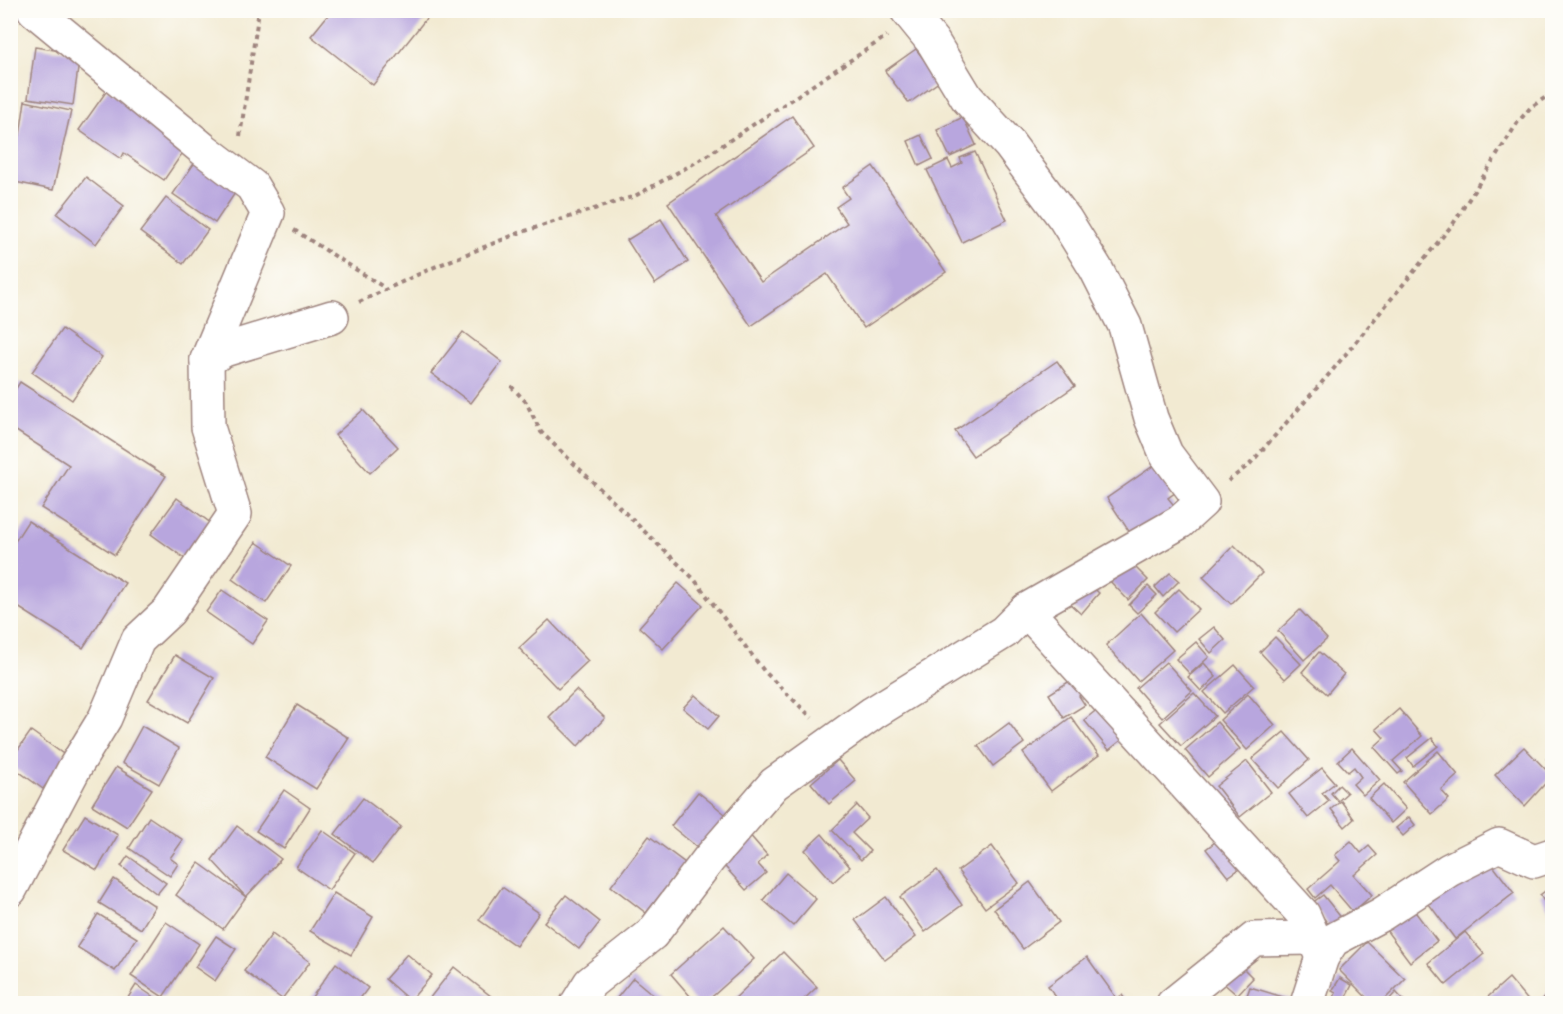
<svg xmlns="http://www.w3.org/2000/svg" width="1563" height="1014" viewBox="0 0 1563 1014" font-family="'Libre Caslon Text',serif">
<rect width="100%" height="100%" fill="#fdfcf7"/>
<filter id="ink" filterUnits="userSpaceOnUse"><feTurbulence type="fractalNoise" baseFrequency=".0167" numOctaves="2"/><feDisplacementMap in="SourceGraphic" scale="12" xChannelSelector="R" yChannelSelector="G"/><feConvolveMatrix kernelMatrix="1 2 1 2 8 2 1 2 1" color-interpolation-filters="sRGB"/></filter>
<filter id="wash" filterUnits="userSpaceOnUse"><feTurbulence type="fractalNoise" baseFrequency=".008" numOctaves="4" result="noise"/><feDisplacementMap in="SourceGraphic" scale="24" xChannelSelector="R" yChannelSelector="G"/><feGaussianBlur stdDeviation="1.35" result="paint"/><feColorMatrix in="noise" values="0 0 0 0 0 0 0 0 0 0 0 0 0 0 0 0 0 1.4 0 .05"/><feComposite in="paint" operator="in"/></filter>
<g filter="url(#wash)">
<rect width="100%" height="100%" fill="#f2ead2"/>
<g id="blocks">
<!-- building -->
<g fill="#b8a6de">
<polygon points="332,10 433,10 373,85 311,36"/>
<polygon points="35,47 80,54 73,105 28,98"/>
<polygon points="916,49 940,81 909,103 885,71"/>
<polygon points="108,89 188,145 164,180 124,153 121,159 79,130"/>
<polygon points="25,101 71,111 53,190 10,181 10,133 20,135"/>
<polygon points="792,116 814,148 716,216 761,282 847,223 836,207 849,198 842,188 873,166 946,272 864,328 827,274 751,326 668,203"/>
<polygon points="963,117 976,145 950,157 937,130"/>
<polygon points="921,135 933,159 919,166 908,141"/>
<polygon points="975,152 1007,220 962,242 927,170 948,160 952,168 962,163 960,158"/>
<polygon points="200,155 241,184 215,223 173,194"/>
<polygon points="86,177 124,206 96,244 57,214"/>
<polygon points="166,198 208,230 183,264 140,232"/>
<polygon points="661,219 688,262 655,284 627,240"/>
<polygon points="62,329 102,357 72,400 32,372"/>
<polygon points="463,332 502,362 471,403 431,373"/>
<polygon points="1057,361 1075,386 973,456 955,431"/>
<polygon points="20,382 166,476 115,555 41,508 69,465 10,427 10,398"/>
<polygon points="363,410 398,447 370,473 335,435"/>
<polygon points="1156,464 1176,492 1168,498 1177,509 1134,539 1107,498"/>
<polygon points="177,498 216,527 191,563 151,534"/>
<polygon points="28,521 125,583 83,648 10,602 10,549"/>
<polygon points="256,542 291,566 266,603 232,579"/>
<polygon points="1234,545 1262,573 1231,604 1203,577"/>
<polygon points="1127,559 1148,580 1128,600 1107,578"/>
<polygon points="1170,573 1179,581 1163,597 1155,587"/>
<polygon points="1087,582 1099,593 1081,614 1069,603"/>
<polygon points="678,583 703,605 663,649 639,627"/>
<polygon points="1148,586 1157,595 1137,613 1129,605"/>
<polygon points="1179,589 1199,609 1174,632 1155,612"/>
<polygon points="222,590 268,621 252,644 206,612"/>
<polygon points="1300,610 1327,639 1304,660 1278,631"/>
<polygon points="1141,613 1173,650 1138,681 1106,645"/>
<polygon points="549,620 588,661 558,689 519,648"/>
<polygon points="1214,627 1225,640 1211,653 1199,639"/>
<polygon points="1275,637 1301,664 1285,679 1260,652"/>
<polygon points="1196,642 1209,657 1190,674 1176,659"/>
<polygon points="1319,652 1344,674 1327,694 1302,672"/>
<polygon points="175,655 214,678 187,723 148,700"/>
<polygon points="1166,662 1192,691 1162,718 1136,688"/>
<polygon points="1204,663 1216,677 1201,691 1188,677"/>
<polygon points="1235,665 1254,686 1223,713 1204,692"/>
<polygon points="1081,674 1090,688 1079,696 1085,705 1064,718 1049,694"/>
<polygon points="576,690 605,718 578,746 549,717"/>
<polygon points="1194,693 1215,716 1181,746 1160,723"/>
<polygon points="1248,694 1275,725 1247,750 1220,720"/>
<polygon points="695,695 719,716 708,729 683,708"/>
<polygon points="1109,700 1133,731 1109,750 1084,720"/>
<polygon points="297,705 349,738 316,789 265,757"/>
<polygon points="1399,709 1422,736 1393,761 1402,771 1398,774 1374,747 1384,738 1376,729"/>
<polygon points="1071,717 1099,755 1051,791 1023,753"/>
<polygon points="1217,722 1240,749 1208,777 1185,750"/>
<polygon points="1009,723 1024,743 993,766 978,746"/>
<polygon points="142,726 179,748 159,784 122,763"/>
<polygon points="31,731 66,756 43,789 10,765 10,761"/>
<polygon points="1284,732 1309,760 1278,788 1252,759"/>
<polygon points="1432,738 1438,746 1413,766 1407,758"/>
<polygon points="1524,747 1552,776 1525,806 1495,775"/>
<polygon points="1352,748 1380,780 1363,795 1353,784 1361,777 1354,767 1348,772 1338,761"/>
<polygon points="1438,751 1458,775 1441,790 1449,799 1432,814 1403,782"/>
<polygon points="838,760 856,781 829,804 811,783"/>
<polygon points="1247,761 1271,792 1240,817 1216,786"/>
<polygon points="116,767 152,789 127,827 92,805"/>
<polygon points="1322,768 1335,783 1322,793 1329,801 1308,818 1289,794"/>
<polygon points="1384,784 1406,809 1391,823 1369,798"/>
<polygon points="1339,785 1347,793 1338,801 1331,793"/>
<polygon points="284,790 310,808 284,849 256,831"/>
<polygon points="698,792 730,818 702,851 671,826"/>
<polygon points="363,798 401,827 373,863 335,834"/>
<polygon points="1341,801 1354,819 1345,827 1331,809"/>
<polygon points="857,805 868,818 852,833 870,851 861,860 832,830"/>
<polygon points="85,815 118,835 97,870 63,850"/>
<polygon points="149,817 183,840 170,858 178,864 170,876 129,848"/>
<polygon points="1409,817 1415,825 1403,836 1396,828"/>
<polygon points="237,826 281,859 246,897 212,860"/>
<polygon points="322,830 355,853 329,890 296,867"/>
<polygon points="748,833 767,855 758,864 766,873 746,890 718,859"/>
<polygon points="822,834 850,867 833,882 805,850"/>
<polygon points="649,836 685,863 646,913 611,886"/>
<polygon points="1219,839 1242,867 1228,877 1206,849"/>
<polygon points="1351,841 1361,853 1369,846 1377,855 1354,875 1372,895 1353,912 1330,885 1315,898 1308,889 1340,861 1335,855"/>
<polygon points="992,846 1019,883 985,908 958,871"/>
<polygon points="128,856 166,883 157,894 121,866"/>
<polygon points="1488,859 1514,893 1455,939 1429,904"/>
<polygon points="199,863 246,897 223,929 176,895"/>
<polygon points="937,870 962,905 925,932 900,897"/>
<polygon points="786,873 816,899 793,926 763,900"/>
<polygon points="114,879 155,906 141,929 99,903"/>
<polygon points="1030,882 1059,922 1023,949 994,909"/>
<polygon points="1552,886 1552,914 1540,895"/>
<polygon points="502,887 539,913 516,946 479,920"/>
<polygon points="334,893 373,917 351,955 310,931"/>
<polygon points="566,895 600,922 579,949 544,922"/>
<polygon points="1323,895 1343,920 1332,929 1312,903"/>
<polygon points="886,897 916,937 885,960 855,920"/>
<polygon points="1413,909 1437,941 1410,962 1386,930"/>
<polygon points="98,914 137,938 115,971 77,947"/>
<polygon points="166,922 199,944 163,997 131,976"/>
<polygon points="724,926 754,959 704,1004 697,1004 671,974"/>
<polygon points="1465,932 1484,954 1446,985 1428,963"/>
<polygon points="272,934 310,962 282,999 244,971"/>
<polygon points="216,936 236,949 215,981 195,967"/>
<polygon points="1367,942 1405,979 1380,1004 1373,1004 1339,970"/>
<polygon points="783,952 817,987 799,1004 729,1004"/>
<polygon points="407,954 432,975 410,1001 385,979"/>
<polygon points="1087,957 1115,996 1105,1004 1061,1004 1048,986"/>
<polygon points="336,963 368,988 356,1004 307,1004"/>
<polygon points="1239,964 1253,978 1237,995 1222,982"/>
<polygon points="454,967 497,1001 495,1004 425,1004"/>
<polygon points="633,978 664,1004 612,1004"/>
<polygon points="1340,978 1352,985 1345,999 1355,1004 1331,1004 1336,993 1332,991"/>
<polygon points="1509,978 1531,1004 1480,1004"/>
<polygon points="136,985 164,1004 124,1004"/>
<polygon points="1250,987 1293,1000 1291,1004 1244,1004"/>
<polygon points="1552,989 1552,1004 1538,1004"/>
<polygon points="1202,991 1220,1004 1193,1004"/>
<polygon points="1396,992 1407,1004 1385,1004"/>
<polygon points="1122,995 1128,1004 1110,1004"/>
</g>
</g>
</g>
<g filter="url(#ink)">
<use href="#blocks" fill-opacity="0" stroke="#9e847e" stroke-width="1.5"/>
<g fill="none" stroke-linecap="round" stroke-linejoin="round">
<defs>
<g id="street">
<polyline points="207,360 224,350 332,317"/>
<polyline points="1026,610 1303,914 1322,957 1307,1004"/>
<polyline points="10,890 75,767 105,718 138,640 169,611 235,514 208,427 207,360 268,213 252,186 203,149 34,10"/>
<polyline points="1322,957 1333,940 1382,914 1449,870 1499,845 1534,861 1552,855"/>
<polyline points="577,1004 590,983 652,934 709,859 774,784 873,713 1004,632 1026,610 1180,522 1202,502 1166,454 1151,418 1125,326 1096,269 1065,219 1009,144 967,98 933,42 907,10"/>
<polyline points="1173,1004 1254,939 1314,938"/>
</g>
</defs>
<!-- street casing -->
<use href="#street" stroke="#9e847e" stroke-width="36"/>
<!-- path -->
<g stroke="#9e847e" stroke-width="4" stroke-dasharray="4.5 4.5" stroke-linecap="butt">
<polyline points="240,136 259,10"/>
<polyline points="294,230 385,288"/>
<polyline points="359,302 432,268 519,233 635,196 700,160 887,36"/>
<polyline points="511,386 526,402 541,432 694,579 764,671 812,718"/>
<polyline points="1228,481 1250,464 1331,372 1453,224 1518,122 1531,107 1552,93"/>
<polyline points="1547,760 1552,752"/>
</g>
<!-- street -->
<use href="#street" stroke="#fff" stroke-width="33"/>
</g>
</g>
<!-- margin -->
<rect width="1563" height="1014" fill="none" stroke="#fdfcf7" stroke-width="36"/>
</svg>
